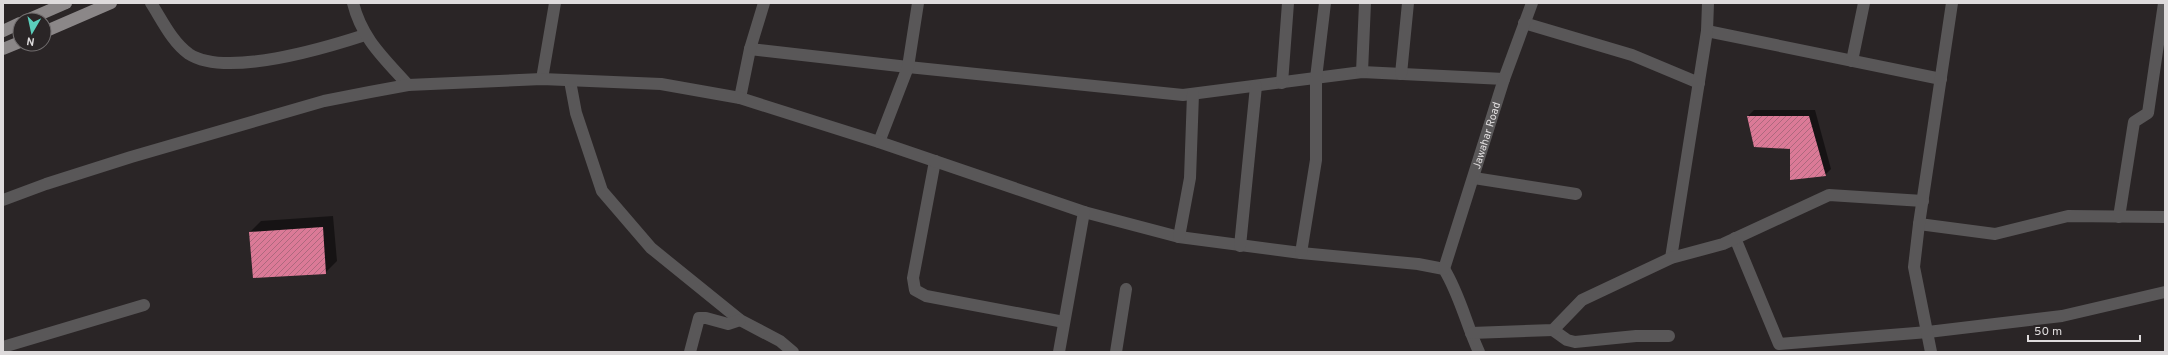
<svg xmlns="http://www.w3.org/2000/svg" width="2168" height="355" viewBox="0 0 2168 355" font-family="Overpass,sans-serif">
<defs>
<pattern id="building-hatch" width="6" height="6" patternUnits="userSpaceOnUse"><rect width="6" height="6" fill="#db7a97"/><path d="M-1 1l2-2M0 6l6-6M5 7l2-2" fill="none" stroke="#ad697e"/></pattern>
</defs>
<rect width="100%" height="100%" fill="#2a2526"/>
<!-- shadow -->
<g fill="#0007">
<polygon points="1754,110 1815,110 1831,169 1825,175 1748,116"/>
<polygon points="333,216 337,261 325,273 250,232 261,221"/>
</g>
<!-- building -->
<g fill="url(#building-hatch)">
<polygon points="1747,116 1809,116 1826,176 1790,180 1790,149 1754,147"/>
<polygon points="323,227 326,274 253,278 249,232"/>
</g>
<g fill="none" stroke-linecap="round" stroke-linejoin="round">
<!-- minor -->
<g stroke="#595758" stroke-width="12">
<path d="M151 3C162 20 172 42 189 54 226 78 325 48 365 35"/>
<path d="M353 3C362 39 384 58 408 85"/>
<polyline points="1524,23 1632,55 1699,83"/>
<polyline points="1707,31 1941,79"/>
<polyline points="750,49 908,67 1183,95 1362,72 1504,79"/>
<polyline points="1852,61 1864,3"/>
<polyline points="1362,72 1365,3"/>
<polyline points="1401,74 1408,3"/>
<polyline points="542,79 555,3"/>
<polyline points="570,81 576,113 602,191 651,248 740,320 780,341 793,352"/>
<polyline points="1282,83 1288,3"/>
<polyline points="740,98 750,49 764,3"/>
<polyline points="879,142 908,67 918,3"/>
<polyline points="935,161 913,278 915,290 926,296 1064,322"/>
<polyline points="1474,178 1576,194"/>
<path d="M3 200 46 184 131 157 324 101 370 92 408 85 542 79 661 84 740 98 879 142 1084 212 1179 237 1301 253 1418 264 1444 269C1460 295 1466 324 1479 352"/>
<polyline points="2119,217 2134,122 2148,113 2164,3"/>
<polyline points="1919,224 1995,234 2068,216 2165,217"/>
<polyline points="1179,237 1190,178 1193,94"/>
<polyline points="1735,238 1779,344 1928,332 2062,316 2165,292"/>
<polyline points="1240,246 1256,86"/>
<polyline points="1301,253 1316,160 1316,78 1325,3"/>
<polyline points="1671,258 1707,31 1708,3"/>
<path id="s1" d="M1444 269 1504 79 1532 3"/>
<polyline points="1553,330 1567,340 1575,342 1636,336 1669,336"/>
<polyline points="1471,333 1553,330 1582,300 1671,258 1723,244 1829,195 1923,201"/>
<polyline points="3,347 144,305"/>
<polyline points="690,352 699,318 706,318 728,324 740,320"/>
<polyline points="1059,352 1084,212"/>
<polyline points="1116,352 1126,289"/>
<polyline points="1931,352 1914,267 1919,224 1952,3"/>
</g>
<!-- major -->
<g stroke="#8b8788" stroke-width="12">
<polyline points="27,20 66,3"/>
<polyline points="3,31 20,23"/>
<polyline points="44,32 111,3"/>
<polyline points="3,49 20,42"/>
</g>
</g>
<g text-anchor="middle" stroke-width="4" stroke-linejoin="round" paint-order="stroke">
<!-- street labels -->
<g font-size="11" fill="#dedbdc" stroke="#2a2526">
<text dy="4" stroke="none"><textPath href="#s1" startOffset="140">Jawahar Road</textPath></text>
</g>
</g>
<!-- border -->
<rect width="2168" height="355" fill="none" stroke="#dedbdc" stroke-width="8"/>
<!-- north arrow -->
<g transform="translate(32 32) rotate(189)"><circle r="19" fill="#2a2526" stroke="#726e6f"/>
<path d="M0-3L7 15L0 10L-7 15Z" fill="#5bcebc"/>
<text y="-6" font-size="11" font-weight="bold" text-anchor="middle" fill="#dedbdc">N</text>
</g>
<!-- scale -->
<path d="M2028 335v6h112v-6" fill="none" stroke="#dedbdc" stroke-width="2"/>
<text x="2034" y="335" font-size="12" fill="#dedbdc" stroke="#2a2526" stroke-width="3" paint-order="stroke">50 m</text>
</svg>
